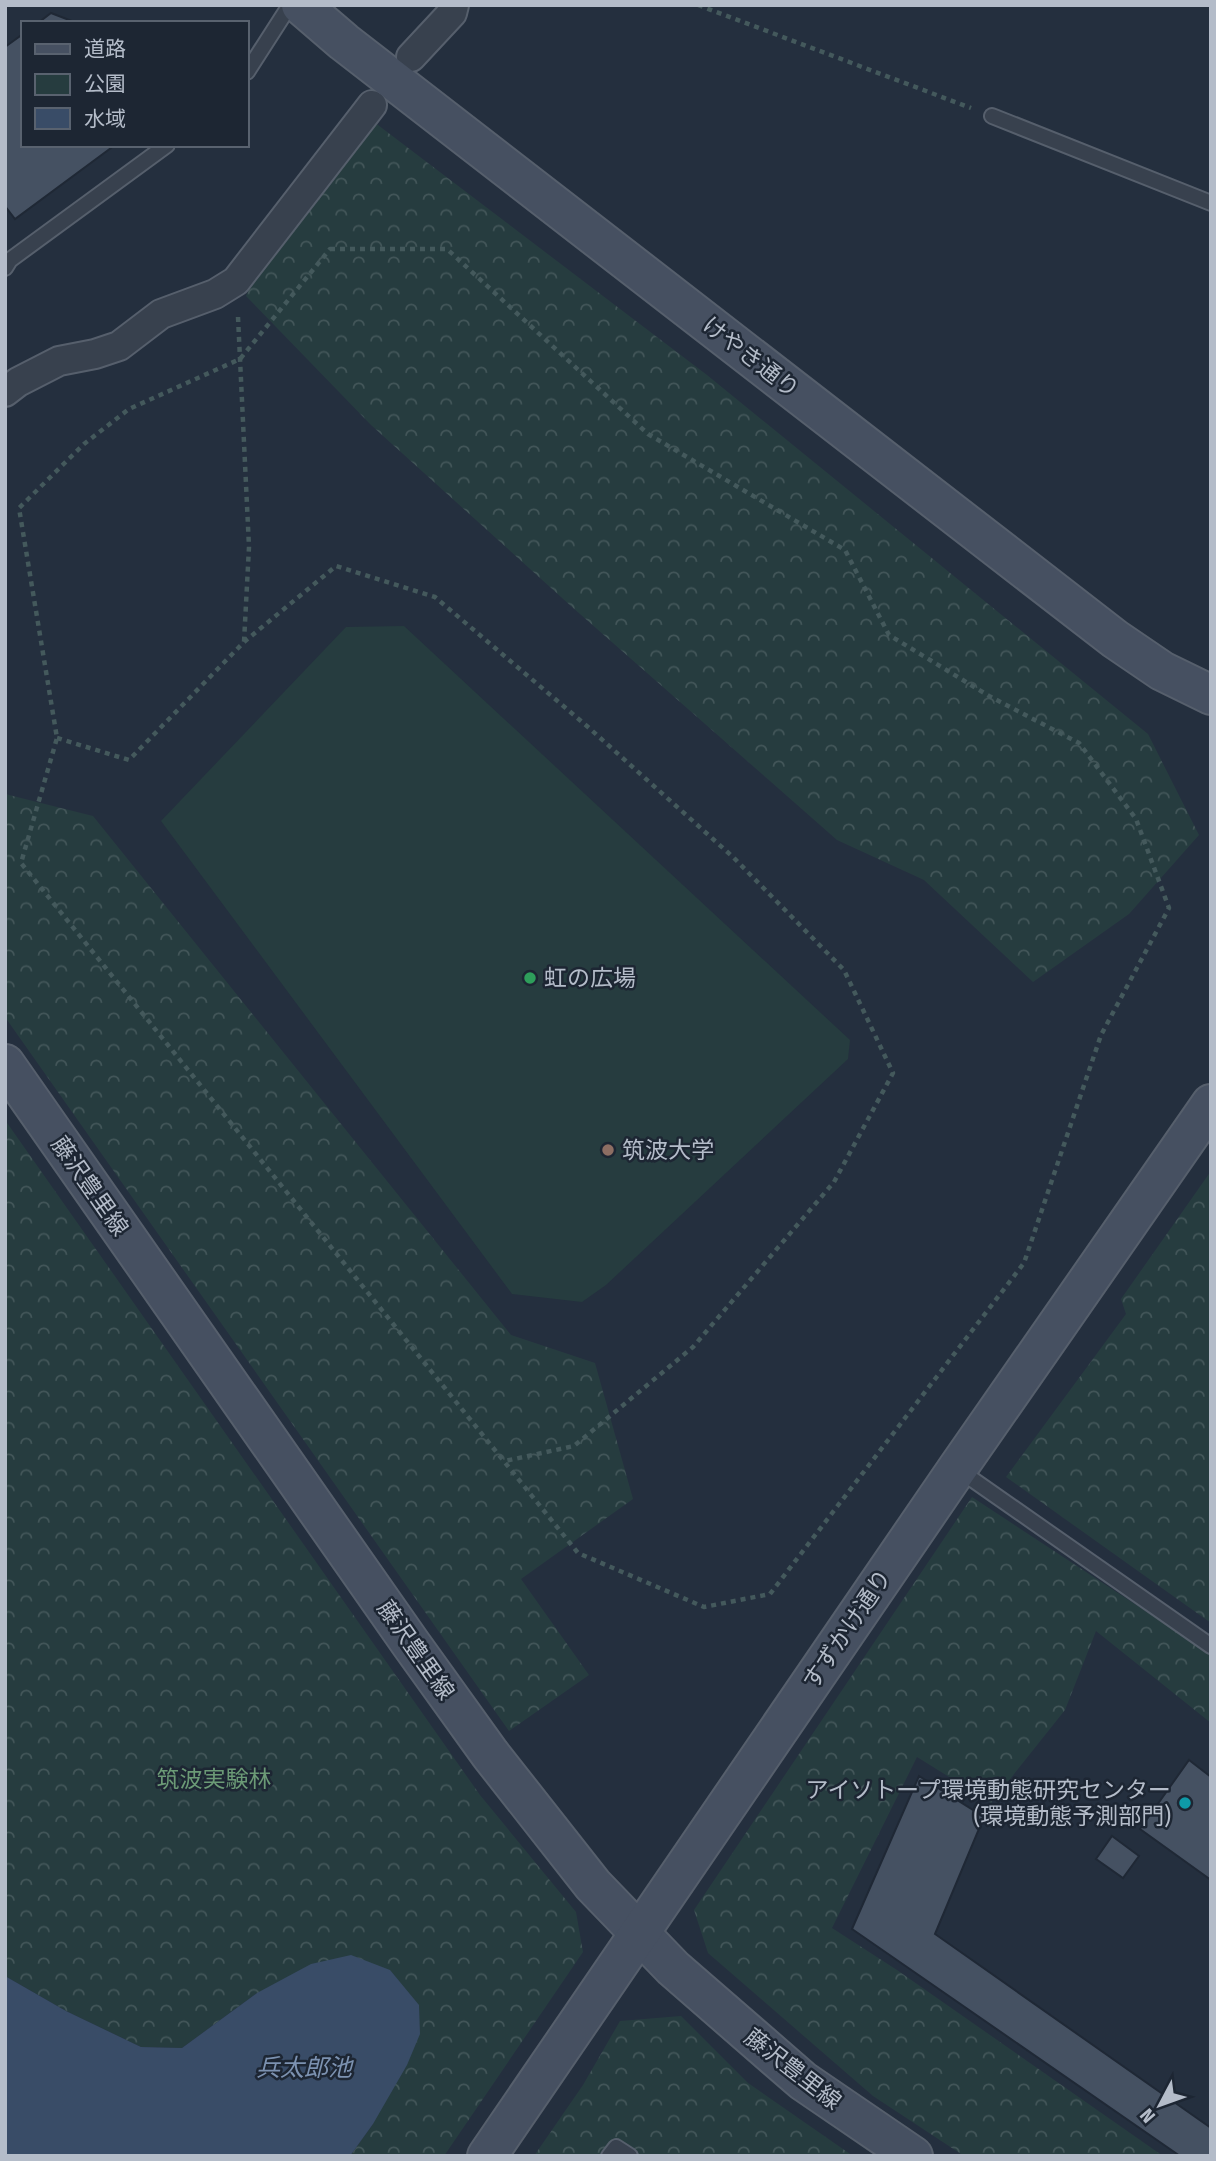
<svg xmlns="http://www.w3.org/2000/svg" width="1216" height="2161" viewBox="0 0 1216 2161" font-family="'Fira Sans Condensed','Noto Sans JP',sans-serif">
<defs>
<pattern id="forest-crowns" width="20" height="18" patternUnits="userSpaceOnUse" patternTransform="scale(1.75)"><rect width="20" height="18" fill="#263c3f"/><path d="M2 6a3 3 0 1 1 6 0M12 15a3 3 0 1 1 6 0" fill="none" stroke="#435659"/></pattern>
</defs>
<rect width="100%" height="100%" fill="#242f3e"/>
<!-- forest -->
<g fill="url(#forest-crowns)">
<polygon points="374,122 707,375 1148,734 1199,835 1129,914 1033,982 924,880 837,840 572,607 371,425 246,296 270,244"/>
<polygon points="5,794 93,816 511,1335 595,1363 633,1499 521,1579 589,1675 509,1731 5,1017"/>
<polygon points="5,1120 480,1795 576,1912 583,1952 444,2156 350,2156 373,2124 257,1993 182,2048 141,2047 66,2011 5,1976"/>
<polygon points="1211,1171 1211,1623 1006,1477 1126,1314 1121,1299"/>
<polygon points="972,1497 1211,1654 1211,1723 1096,1631 1065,1710 991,1803 917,1757 832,1928 897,1970 1163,2156 964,2156 873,2096 708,1953 694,1910"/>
<polygon points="681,2016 748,2083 853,2156 534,2156 583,2085 620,2021"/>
</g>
<!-- green -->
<polygon fill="#263c3f" points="404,626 850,1040 848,1059 606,1285 582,1302 512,1294 161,821 346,627"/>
<!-- water -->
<polygon fill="#394c67" points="351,1955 390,1970 419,2005 420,2034 407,2065 373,2124 350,2156 5,2156 5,1976 66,2011 141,2047 182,2048 257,1993 311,1964"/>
<!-- building -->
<g fill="#455162" stroke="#1f2835" stroke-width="2">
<polygon points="51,13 77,23 38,23"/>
<polygon points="23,34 23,145 115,145 15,219 5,206 5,47"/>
<polygon points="1189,1760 1211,1777 1211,1880 1140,1829"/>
<polygon points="919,1776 984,1817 935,1934 1211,2128 1211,2156 1180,2156 852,1929"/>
<polygon points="1112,1836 1139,1856 1123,1878 1096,1859"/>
</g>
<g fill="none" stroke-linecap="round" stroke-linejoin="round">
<defs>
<g id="lane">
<polyline points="247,72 290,5"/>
<polyline points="992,116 1211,203"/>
<polyline points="5,268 10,260 167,145"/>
<polyline points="959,1470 1211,1646"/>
<polyline points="609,2156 616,2147 630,2156"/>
</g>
<g id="street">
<polyline points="411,57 452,13 454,5"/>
<polyline points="5,392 18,382 59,361 95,354 119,346 161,314 215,294 236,281 372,105"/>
</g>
<g id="secondary">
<polyline points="301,5 344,42 1115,639 1162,671 1211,695"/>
<polyline points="5,1064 411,1644 490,1754 593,1885 673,1968 803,2081 913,2156"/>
<polyline points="487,2156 957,1469 1211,1104"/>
</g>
</defs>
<!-- lane casing -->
<use href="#lane" stroke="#565f6c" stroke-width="18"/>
<!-- street casing -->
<use href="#street" stroke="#565f6c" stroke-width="32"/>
<!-- secondary casing -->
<use href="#secondary" stroke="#565f6c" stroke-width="42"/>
<!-- path -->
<g stroke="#44595c" stroke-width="4.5" stroke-dasharray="5 5" stroke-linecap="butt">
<polyline points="698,5 971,108"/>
<polygon points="330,249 447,249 648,434 845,550 889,635 989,696 1079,743 1136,819 1169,908 1101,1035 1024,1263 770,1594 704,1607 578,1553 21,863 57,738 19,508 84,444 129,409 240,359"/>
<polyline points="238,317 249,547 244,642"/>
<polyline points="57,738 129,760 244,642 336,566 435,597 588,727 733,857 844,970 893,1073 834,1182 693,1347 574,1446 505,1461"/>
</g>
<!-- lane -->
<use href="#lane" stroke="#38414e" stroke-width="14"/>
<!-- street -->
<use href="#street" stroke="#38414e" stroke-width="28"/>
<!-- secondary -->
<use href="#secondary" stroke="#465061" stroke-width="38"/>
</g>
<!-- markers -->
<circle fill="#2e9e5b" stroke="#1d2633" stroke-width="2.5" cx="530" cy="978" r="7"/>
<circle fill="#8d6e63" stroke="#1d2633" stroke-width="2.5" cx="608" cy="1150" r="7"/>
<circle fill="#0f9aa8" stroke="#1d2633" stroke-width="2.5" cx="1185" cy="1803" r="7"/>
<g text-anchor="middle" stroke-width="5" stroke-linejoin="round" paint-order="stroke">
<!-- street labels -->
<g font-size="23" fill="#b4bcc9" stroke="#1d2633">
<text transform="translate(751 357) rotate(38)" y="8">けやき通り</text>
<text transform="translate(90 1186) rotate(55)" y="8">藤沢豊里線</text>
<text transform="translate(847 1629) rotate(-56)" y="8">すずかけ通り</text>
<text transform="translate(416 1650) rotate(55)" y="8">藤沢豊里線</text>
<text transform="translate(793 2069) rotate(38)" y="8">藤沢豊里線</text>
</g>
<!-- poi labels -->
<g font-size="23" fill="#b4bcc9" stroke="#1d2633" text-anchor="start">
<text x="544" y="986">虹の広場</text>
<text x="622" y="1158">筑波大学</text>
<text x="1171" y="1798" text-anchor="end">アイソトープ環境動態研究センター<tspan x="1171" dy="26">(環境動態予測部門)</tspan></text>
</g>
<!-- park labels -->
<g font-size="23" fill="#6b9a76" stroke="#1d2633">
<text x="214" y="1787">筑波実験林</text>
</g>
<!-- water labels -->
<g font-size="24" font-style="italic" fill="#7c92b1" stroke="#1d2633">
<text x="304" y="2076">兵太郎池</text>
</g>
</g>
<!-- border -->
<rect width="1216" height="2161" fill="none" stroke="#b4bcc9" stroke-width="14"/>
<!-- legend -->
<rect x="21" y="21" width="228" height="126" fill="#1d2633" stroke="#59626f" stroke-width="2"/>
<rect x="35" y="44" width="35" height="10" fill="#465061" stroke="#59626f" stroke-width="2"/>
<text x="84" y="56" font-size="21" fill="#b4bcc9">道路</text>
<rect x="35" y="74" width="35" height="21" fill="#263c3f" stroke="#59626f" stroke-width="2"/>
<text x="84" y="91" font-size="21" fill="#b4bcc9">公園</text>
<rect x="35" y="108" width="35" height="21" fill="#394c67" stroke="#59626f" stroke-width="2"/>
<text x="84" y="126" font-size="21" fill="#b4bcc9">水域</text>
<!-- north arrow -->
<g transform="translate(1160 2105) rotate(229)" stroke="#1d2633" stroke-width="5" paint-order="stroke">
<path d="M0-5L12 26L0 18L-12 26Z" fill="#b4bcc9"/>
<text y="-10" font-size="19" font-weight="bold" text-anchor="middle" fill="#b4bcc9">N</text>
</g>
</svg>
